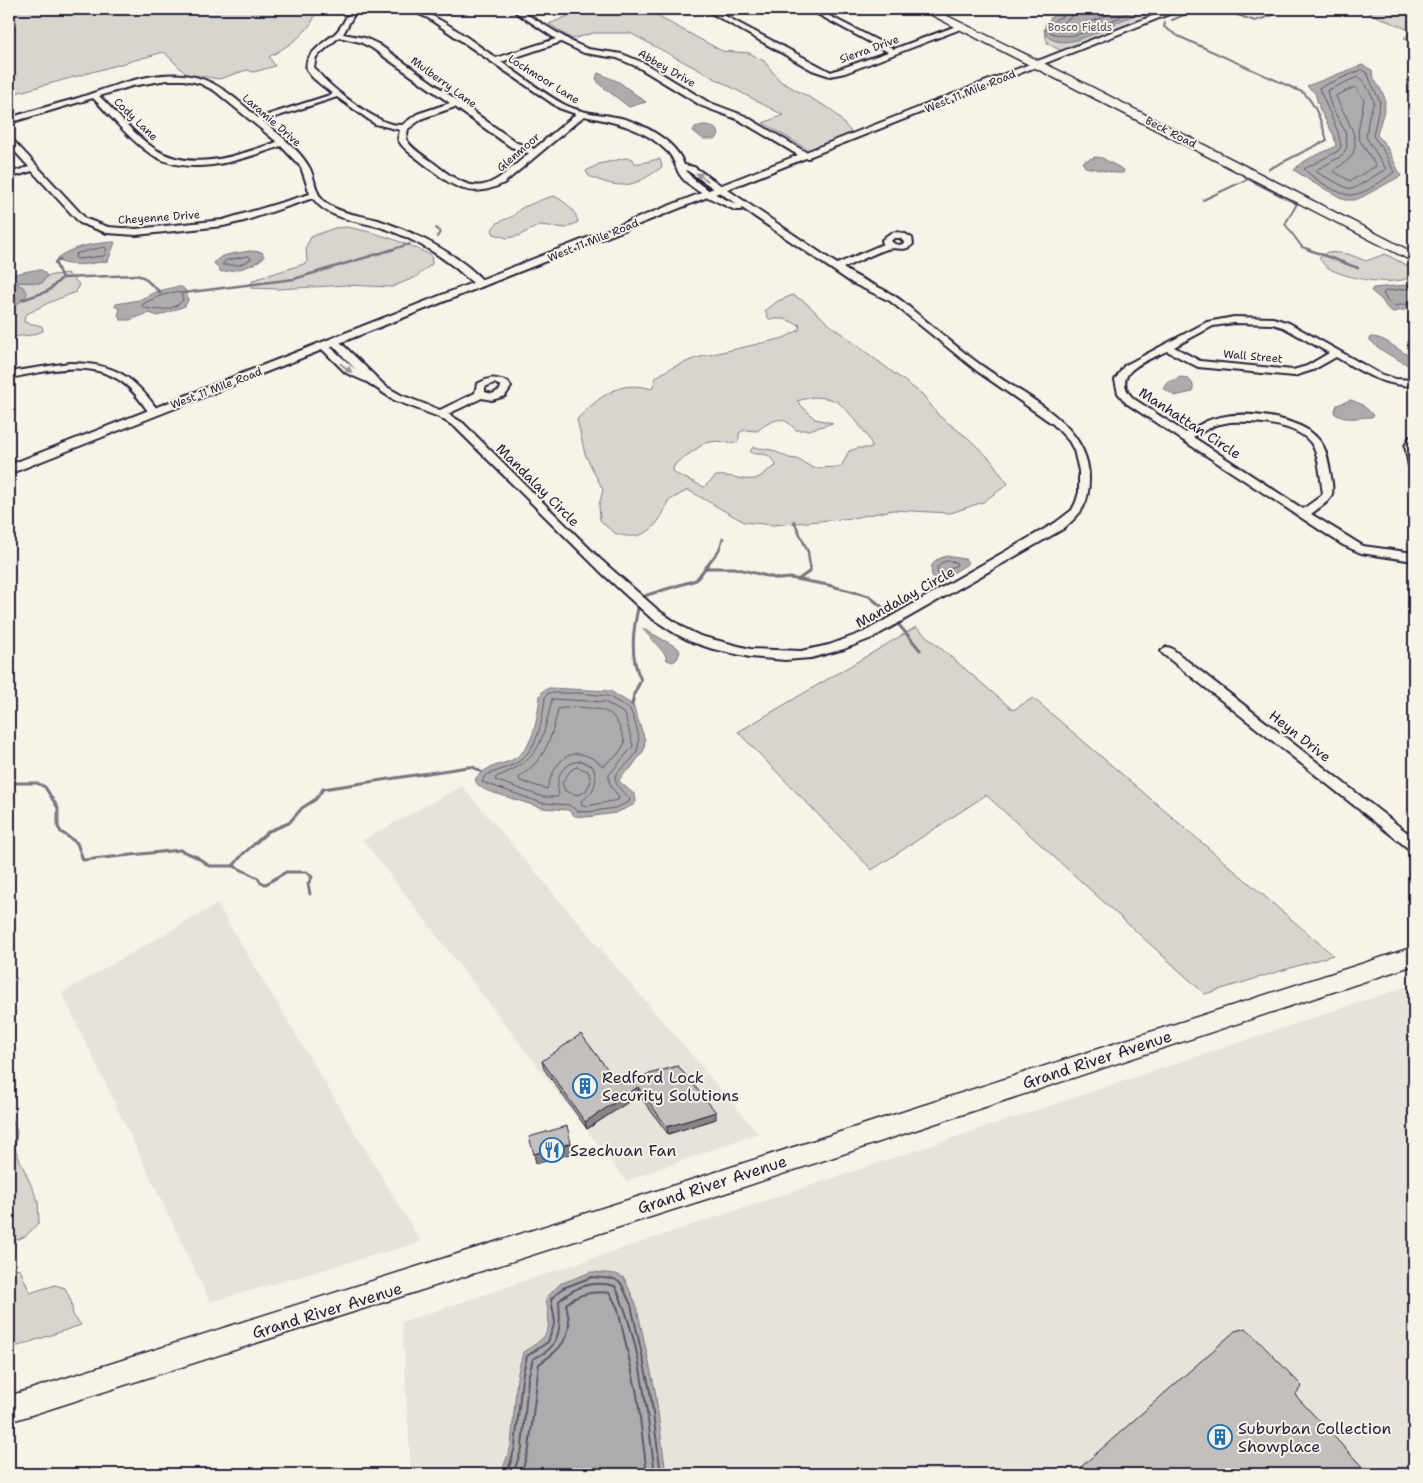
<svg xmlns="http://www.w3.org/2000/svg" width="1423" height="1483" viewBox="0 0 1423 1483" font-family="'Shantell Sans',sans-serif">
<rect width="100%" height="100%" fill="#f7f3e8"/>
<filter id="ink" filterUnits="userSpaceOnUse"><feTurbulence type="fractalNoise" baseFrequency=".02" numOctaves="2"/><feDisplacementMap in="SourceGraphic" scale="10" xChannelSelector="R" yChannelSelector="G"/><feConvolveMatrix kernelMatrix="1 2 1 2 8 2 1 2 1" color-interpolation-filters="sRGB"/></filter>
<g filter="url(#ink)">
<!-- built -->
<g fill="#e7e3db">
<polygon points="462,786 758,1133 626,1181 363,840"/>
<polygon points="217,904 421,1242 210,1302 62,993"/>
<polygon points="1414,984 1414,1474 411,1474 402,1322"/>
</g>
<!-- green -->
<g fill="#d8d5cf" stroke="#7d7c85" fill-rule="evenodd">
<path d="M9 9H317C312 32 289 45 269 57L275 66 254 72 247 70 219 79 186 74 164 52 9 95Z"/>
<polygon points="556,9 644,9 722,51 749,53 764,61 780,81 832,110 852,133 809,150 763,123 783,115 630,33 593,33 572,39 549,24 568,16"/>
<polygon points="1076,9 1173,9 1064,52 1048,44 1044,31 1046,25"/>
<polygon points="1364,9 1414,9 1414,39 1410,40 1404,38 1410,32 1409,30 1367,12 1371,11"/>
<path d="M626 158 633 159 634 163C643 164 651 160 660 159L662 167C633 188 621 190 589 176L586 171 599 164Z"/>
<path d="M554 196C564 201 576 210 578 222L566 228 540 225 518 236 507 238 494 234 492 230C496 221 503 221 511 217 515 215 517 212 520 209 523 207 550 196 554 196Z"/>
<path d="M346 227C377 232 403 242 431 255L432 264 416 277 392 287 345 285 279 289 250 288 253 280 307 263 306 247 311 237 334 228Z"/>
<path d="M1327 252 1348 254 1366 261 1385 254 1414 269V275C1398 288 1344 279 1327 267 1324 265 1321 261 1319 258Z"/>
<polygon points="67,273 79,284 76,292 48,303 25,315 24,322 42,326 43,331 32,335 9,337 9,303 12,304 18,282 42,283 47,276"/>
<path d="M793 295 805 302 830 325 923 395 939 416 968 438 990 459 1008 484 983 502 951 513 893 510 853 518 773 525 744 522 688 490 668 501C660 526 643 544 615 533 610 530 604 524 600 520L599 505 603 490 585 454 577 419C600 397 618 379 652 389L656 377 671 368 696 358 784 338 799 330 800 325 784 319H769L765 311 778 301ZM812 397C820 397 829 398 836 401 845 406 873 439 872 448H858L849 451 841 467 813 468 797 459 789 458 772 450 753 447 750 452C756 456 764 452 770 457 772 459 774 462 776 464L775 467C767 469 762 478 754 479 741 481 729 474 716 476L704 487 674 473 673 468 676 463 705 443 717 441 736 443 739 440V433L745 430 757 431C764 426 778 415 787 422 791 424 793 428 796 430H809L833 423 815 419 797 401Z"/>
<polygon points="916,627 1013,710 1033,698 1333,955 1205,994 986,795 872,870 738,732"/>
<polygon points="9,1114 17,1131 15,1149 38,1201 39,1222 26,1236 9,1243"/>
<polygon points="9,1254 9,1267 20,1269 30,1293 55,1285 65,1288 71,1301 73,1315 81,1325 9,1349"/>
</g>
<!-- water -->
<g fill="#aeabad" stroke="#76747f">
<path d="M1066 9H1154C1147 12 1139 13 1132 16 1111 23 1065 56 1046 35L1045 25 1054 14Z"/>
<path d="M1362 65 1372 70C1372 82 1386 91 1385 103 1385 112 1379 125 1377 135L1386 145 1401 176 1362 197 1355 200H1345L1312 182 1294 170C1305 157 1322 154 1336 146L1334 136 1320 110 1315 93 1307 86Z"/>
<polygon points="598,73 619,82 646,102 629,107 599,84 596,78"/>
<path d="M703 125C712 125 715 127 719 134L716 139H703L693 131 695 127Z"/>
<polygon points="1095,157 1102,158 1124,170 1123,173 1116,173 1085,167 1082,162"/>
<path d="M115 242 108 261C93 263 68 269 56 259 71 246 96 243 115 242Z"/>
<path d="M250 251 262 252 264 257C251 268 237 270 221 272L214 263C220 253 240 253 250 251Z"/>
<polygon points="34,270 42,270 47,276 42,283 18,282 17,284 22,286 27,292 27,295 18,304 9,303 9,275"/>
<polygon points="1414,283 1414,308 1393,312 1387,308 1381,299 1371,291 1373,288 1407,285"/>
<polygon points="175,287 182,287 186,291 188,300 185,306 158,316 149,313 130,320 121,320 118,315 120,309 114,306 116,304 139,300 155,292"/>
<path d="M1370 337C1387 336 1398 353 1414 357V369C1400 359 1381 353 1370 340Z"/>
<path d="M1181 377C1189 378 1196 383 1192 392L1175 396 1163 388 1168 382Z"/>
<path d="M1351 400 1361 404 1374 415 1372 417C1357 417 1346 422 1334 413L1337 405Z"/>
<polygon points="946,556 965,559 969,563 943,579 937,580 932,576 931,567 936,560"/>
<polygon points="642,628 678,648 680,652 677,659 673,662 667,660 665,654"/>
<path d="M549 688 610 691 633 705 645 740 644 750 631 768 625 772 619 780 620 782 635 795 636 802 633 805 616 813 587 817 575 816 568 810 542 808 488 791C482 788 477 786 475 779 485 767 496 766 510 761 534 751 537 719 540 696L543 691Z"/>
<path d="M591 1272 616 1274 624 1278 636 1304 655 1390 666 1474H501L511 1446 517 1377 523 1352C552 1335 551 1330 546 1298L560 1284Z"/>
</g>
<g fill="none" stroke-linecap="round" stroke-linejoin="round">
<!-- shore-far1 -->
<g stroke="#5a5969" stroke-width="1">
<path d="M1067 9 1065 15 1056 19 1050 26V32C1075 46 1113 18 1137 9"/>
<polyline points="1074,9 1071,17 1058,26 1058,30 1080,27 1120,9"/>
<path d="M1362 70 1367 73 1380 102 1373 136 1382 148 1394 172C1383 180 1366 194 1352 195 1339 196 1313 178 1304 169L1338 151 1341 147 1338 132 1319 88Z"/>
<path d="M1358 77C1366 82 1371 93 1374 102L1369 116 1366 137 1386 169 1353 189 1347 188 1318 173 1316 170 1342 156 1347 147 1345 131 1331 106 1327 91Z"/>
<path d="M1356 87 1364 100 1358 132 1359 139 1376 166 1350 181 1333 171C1338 166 1345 164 1349 159 1366 141 1342 114 1336 96Z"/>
<polygon points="105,247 107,250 104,256 77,259 75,257 76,254"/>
<polygon points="249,256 251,259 239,265 222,265 225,261"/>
<polyline points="1414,288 1385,291 1383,293 1387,301 1394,306 1414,303"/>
<path d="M175 292 181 293 183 300C172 312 156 311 142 307L143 304 157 297Z"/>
<polygon points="947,561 956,562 957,565 938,574 937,568 940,564"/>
<path d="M548 693H579L608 696 630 709C636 725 645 744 632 759 626 765 620 769 615 776 615 787 623 792 630 798L629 802 615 808 587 812 577 811 569 805 542 803 482 782 485 776C494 771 505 769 515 764 538 751 542 722 545 698Z"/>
<path d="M552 699 605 702 625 714 633 746 609 775V781L612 788 619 797 618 800 587 806 581 804V801C594 793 599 782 593 767L582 761C563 762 554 777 559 795L557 797H543L495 780 496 777C542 759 541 744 552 699Z"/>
<path d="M579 707C612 710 615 711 625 743L618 754 603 766C574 741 556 757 547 789L520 781 519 777C545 760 552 738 558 709Z"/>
<polygon points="577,767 588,771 591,781 586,791 578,795 565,791 562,783 570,771"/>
</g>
<!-- shore -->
<g stroke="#5a5969" stroke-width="2">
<polyline points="507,1474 515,1447 522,1378 527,1356 548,1342 555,1322 551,1299 563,1288 592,1277 614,1279 621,1283 631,1305 650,1391 661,1474"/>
<path d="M513 1474 522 1448 528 1378 533 1359C538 1356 546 1353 550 1348 562 1335 560 1317 559 1301 575 1286 594 1280 615 1286 641 1340 647 1415 655 1474"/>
<path d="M521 1474 529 1449 539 1364C554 1354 568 1343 569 1324 569 1317 567 1311 566 1304 579 1293 594 1291 610 1293L618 1309 637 1394 647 1474"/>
</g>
<!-- stream-far2 -->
<g stroke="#76747f" stroke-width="2">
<polyline points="1220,9 1255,21 1276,14"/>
<polyline points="1172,20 1198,9"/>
<path d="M1165 23 1164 27 1178 36 1304 93C1316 105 1322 124 1327 140L1269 169"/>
<polyline points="1248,179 1297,204 1285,224 1302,247 1310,250"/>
<polyline points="1203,200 1250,178"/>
<polyline points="436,228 440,232 437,237"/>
<polyline points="390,250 410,244"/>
</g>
<!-- stream-far1 -->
<g stroke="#76747f" stroke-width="2.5">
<polyline points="1307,249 1358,268"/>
<polyline points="60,260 55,262 62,278"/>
<polyline points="183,293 294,279 394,249"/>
<polyline points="22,300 48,291 62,278 136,275 143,277 161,293"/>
<polyline points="794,521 808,552 810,567"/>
<polyline points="706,567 719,550 723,538"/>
</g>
<!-- stream -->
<g stroke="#76747f" stroke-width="3">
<polyline points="705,568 734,568 779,579 790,578 828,585 869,596 889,613 920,650"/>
<polyline points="799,579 810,571 810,566"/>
<polyline points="642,599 647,595 696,580 707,566"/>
<path d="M632 705 634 694 641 680C629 656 633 629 639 604"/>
<polyline points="9,783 37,783 45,787 58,808 58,827 61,832 77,843 83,860 180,850 197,857 209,866 233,866 243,854 269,831 289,823 302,808 316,799 323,789 468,767 473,767 481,772"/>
<polyline points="234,866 258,878 261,883 266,884 286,872 307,872 312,877 308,884 310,894"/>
</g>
<defs>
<g id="minor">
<path d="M351 9H357L343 34 365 38 378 44 517 143 534 149 576 114 559 108 428 18 407 9C433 9 474 43 496 58L556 39 511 9H518L574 43 588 49 622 54 644 63 708 102 745 116 809 154V158H803L739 120 702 106 638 67 617 58 584 53 561 42 501 62C522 76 543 93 565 105 583 114 603 114 621 118 644 124 677 142 684 165L694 167 837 264 883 244 882 240C891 230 901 230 912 238L913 244C905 253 897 246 887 249 872 254 857 262 843 268 860 280 879 286 896 297 904 302 912 310 920 316 941 333 962 352 985 368 1024 396 1089 423 1089 478 1089 504 1082 513 1063 529L872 638 844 649 811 658 785 660 750 657 713 649 692 642 676 634 650 617 604 575 455 427 439 417 394 400 367 382 346 373 321 348V344H327L356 370 330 342 335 339 338 340 385 386 401 395 440 410 475 393 477 384C491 377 493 377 508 382L511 387 505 396 492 400 482 398 448 414 463 423 600 559 659 611 684 628 700 636 750 649 801 651 829 645 864 632 1055 523 1072 510 1076 502 1079 492V471L1074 450 1069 441 1053 424 977 371 890 301 852 283 742 208 741 210H735C719 203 689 189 680 175 675 167 675 159 667 151 644 128 615 122 584 116L504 183C468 201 451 185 423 163 414 155 404 151 398 139L400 130 375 124 337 97 263 121C278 134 299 149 309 167 316 179 314 195 327 204 342 214 361 215 378 220 414 232 461 255 486 284L481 287C471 284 462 272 453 266 434 251 412 239 389 230 366 221 327 221 313 198L244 221 223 226 136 235 107 233 80 223 32 171 9 178V173L29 167 9 145V139H12L86 219 108 227 136 229 223 220 310 194 301 167 281 146C241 160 187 180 148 152 127 137 111 116 93 98L9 123V118C31 111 53 105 75 99 115 86 163 64 205 80 225 88 242 104 258 118L333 94C306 73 294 67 324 42 329 38 336 34 339 29 344 23 347 15 351 9ZM339 37 360 42 372 48 450 103 417 114 402 125C396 125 389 124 383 121 363 112 326 85 314 67L316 57ZM167 80H184L199 83 215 91 277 142C239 155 192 173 155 149 134 135 117 113 99 96L132 86ZM455 107 511 147 529 153C491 186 480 201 435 164 425 156 412 150 406 139L408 129 423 118ZM686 170 688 171 738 205C724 199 693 184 686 170ZM894 238H900L905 243C900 246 894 245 891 241ZM494 383 501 386 500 390 492 394 485 392V387Z"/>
<polygon points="704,9 712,9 831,72 888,52 808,9 816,9 894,49 959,25 966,27 845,73 830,76 812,70"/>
<path d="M1234 317 1273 318 1289 323 1380 374 1395 379 1414 380V386C1381 385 1364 373 1336 357L1313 370 1294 376 1198 367 1167 351C1148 360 1107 373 1134 399L1186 433C1197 426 1208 419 1221 417 1247 411 1300 417 1318 439 1326 447 1328 460 1330 471 1335 499 1334 497 1311 514L1363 546 1414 553V561L1361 553 1343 545 1126 403 1118 393 1115 380 1124 366 1207 322ZM1234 323 1272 324 1283 327 1329 353 1307 366 1293 370 1200 361 1174 347 1213 326ZM1230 422C1253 421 1296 423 1311 443 1320 456 1320 478 1323 493L1321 496 1303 509 1193 437 1215 425Z"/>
<path d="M69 363C114 363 134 376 159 412L158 414H150C142 403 134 390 122 382 89 358 45 372 9 378V372Z"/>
<polygon points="1414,436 1414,469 1409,466 1405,446 1410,437"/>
<polygon points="1167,647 1171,648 1414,838 1414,850 1409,849 1163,654 1161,651"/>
</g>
<polygon id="tertiary" points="1170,9 1182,9 9,474 9,465"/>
<g id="secondary">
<polygon points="920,9 933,9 1076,79 1414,253 1414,262"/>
<polygon points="1414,947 1414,965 713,1197 9,1422 9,1396 713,1173"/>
</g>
</defs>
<!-- minor casing -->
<use href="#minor" stroke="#22223b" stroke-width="4"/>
<!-- tertiary casing -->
<use href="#tertiary" stroke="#22223b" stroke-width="4"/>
<!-- secondary casing -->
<use href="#secondary" stroke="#22223b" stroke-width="3"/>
<!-- minor -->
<use href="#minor" fill="#f7f3e8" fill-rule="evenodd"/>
<!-- tertiary -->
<use href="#tertiary" fill="#f7f3e8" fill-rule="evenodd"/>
<!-- secondary -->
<use href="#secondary" fill="#f7f3e8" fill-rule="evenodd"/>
</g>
<!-- wall -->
<polygon fill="#a7a4a3" stroke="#22223b" points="542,1061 618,1083 678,1066 716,1119 668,1134 639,1095 587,1129 544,1069"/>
<!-- shaded-wall -->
<g fill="#888684" stroke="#22223b">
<polygon points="638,1087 639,1095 587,1129 585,1122"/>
<polygon points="716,1112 716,1119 668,1134 667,1127"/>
<polygon points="571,1143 573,1153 536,1164 534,1154"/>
</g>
<!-- building -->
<g fill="#c2bfbd" stroke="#22223b">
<polygon points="581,1034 618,1083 678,1066 716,1112 667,1127 638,1087 585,1122 542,1061"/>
<polygon points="567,1126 571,1143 534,1154 529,1137"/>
<polygon points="1246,1328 1302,1386 1295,1395 1369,1474 1073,1474 1235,1331"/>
</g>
<!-- one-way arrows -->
<defs><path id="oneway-solid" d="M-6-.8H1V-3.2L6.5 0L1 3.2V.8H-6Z" transform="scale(1.25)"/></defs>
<g fill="#97959a">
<use href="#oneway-solid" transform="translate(702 177) rotate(-146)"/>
<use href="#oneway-solid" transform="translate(346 368) rotate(38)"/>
</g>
</g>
<!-- icons -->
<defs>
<symbol id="building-ring" viewBox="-11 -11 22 22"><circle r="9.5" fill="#f7f3e8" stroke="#1f6fb2" stroke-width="1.5"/><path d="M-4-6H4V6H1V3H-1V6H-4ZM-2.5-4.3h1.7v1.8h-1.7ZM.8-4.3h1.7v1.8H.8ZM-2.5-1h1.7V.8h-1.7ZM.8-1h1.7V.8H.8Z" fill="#1f6fb2"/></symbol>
<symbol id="restaurant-ring" viewBox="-11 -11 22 22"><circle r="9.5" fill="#f7f3e8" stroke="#1f6fb2" stroke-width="1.5"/><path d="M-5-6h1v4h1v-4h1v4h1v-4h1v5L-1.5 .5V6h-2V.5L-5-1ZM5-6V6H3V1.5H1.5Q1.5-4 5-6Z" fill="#1f6fb2"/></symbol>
</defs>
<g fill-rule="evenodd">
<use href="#building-ring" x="571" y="1072" width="28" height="28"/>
<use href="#restaurant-ring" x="538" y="1136" width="28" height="28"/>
<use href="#building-ring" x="1206" y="1423" width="28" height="28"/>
</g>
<g text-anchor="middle" stroke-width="4" stroke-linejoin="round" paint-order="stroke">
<!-- far-park labels -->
<g font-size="11" fill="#504f60" stroke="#f7f3e8">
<text x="1080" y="31">Bosco Fields</text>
</g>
<!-- far-street labels -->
<g font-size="11" fill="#22223b" stroke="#f7f3e8">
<text transform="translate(869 49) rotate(-20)" y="4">Sierra Drive</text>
<text transform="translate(667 68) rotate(30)" y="4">Abbey Drive</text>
<text transform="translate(544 79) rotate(32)" y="4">Lochmoor Lane</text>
<text transform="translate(444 82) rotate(36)" y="4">Mulberry Lane</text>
<text transform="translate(970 91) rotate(-22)" y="4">West 11 Mile Road</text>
<text transform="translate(136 119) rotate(44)" y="4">Cody Lane</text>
<text transform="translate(272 120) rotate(41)" y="4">Laramie Drive</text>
<text transform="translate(1171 132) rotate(27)" y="4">Beck Road</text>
<text transform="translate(518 152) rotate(-41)" y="4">Glenmoor</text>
<text transform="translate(159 217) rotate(-4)" y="4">Cheyenne Drive</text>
<text transform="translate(593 240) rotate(-22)" y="4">West 11 Mile Road</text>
<text transform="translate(1253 356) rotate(5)" y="4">Wall Street</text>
<text transform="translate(216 388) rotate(-21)" y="4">West 11 Mile Road</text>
</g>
<!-- street labels -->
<g font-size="14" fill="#22223b" stroke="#f7f3e8">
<text transform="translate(1190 423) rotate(33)" y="5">Manhattan Circle</text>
<text transform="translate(538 485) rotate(45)" y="5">Mandalay Circle</text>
<text transform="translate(905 597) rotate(-29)" y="5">Mandalay Circle</text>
<text transform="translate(1300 736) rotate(38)" y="5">Heyn Drive</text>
</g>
<!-- near-street labels -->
<g font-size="16" fill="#22223b" stroke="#f7f3e8">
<text transform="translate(1097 1059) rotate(-18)" y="6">Grand River Avenue</text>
<text transform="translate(712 1184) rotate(-18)" y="6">Grand River Avenue</text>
<text transform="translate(327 1310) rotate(-17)" y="6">Grand River Avenue</text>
</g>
<!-- near-poi labels -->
<g font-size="16" fill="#22223b" stroke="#f7f3e8" text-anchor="start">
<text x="602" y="1083">Redford Lock<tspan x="602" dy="18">Security Solutions</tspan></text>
<text x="570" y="1156">Szechuan Fan</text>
<text x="1238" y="1434">Suburban Collection<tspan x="1238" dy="18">Showplace</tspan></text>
</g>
</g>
<!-- margin -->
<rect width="1423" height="1483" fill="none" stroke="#f7f3e8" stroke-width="30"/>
<rect x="15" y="15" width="1393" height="1453" fill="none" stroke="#22223b" stroke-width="2" filter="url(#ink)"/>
</svg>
